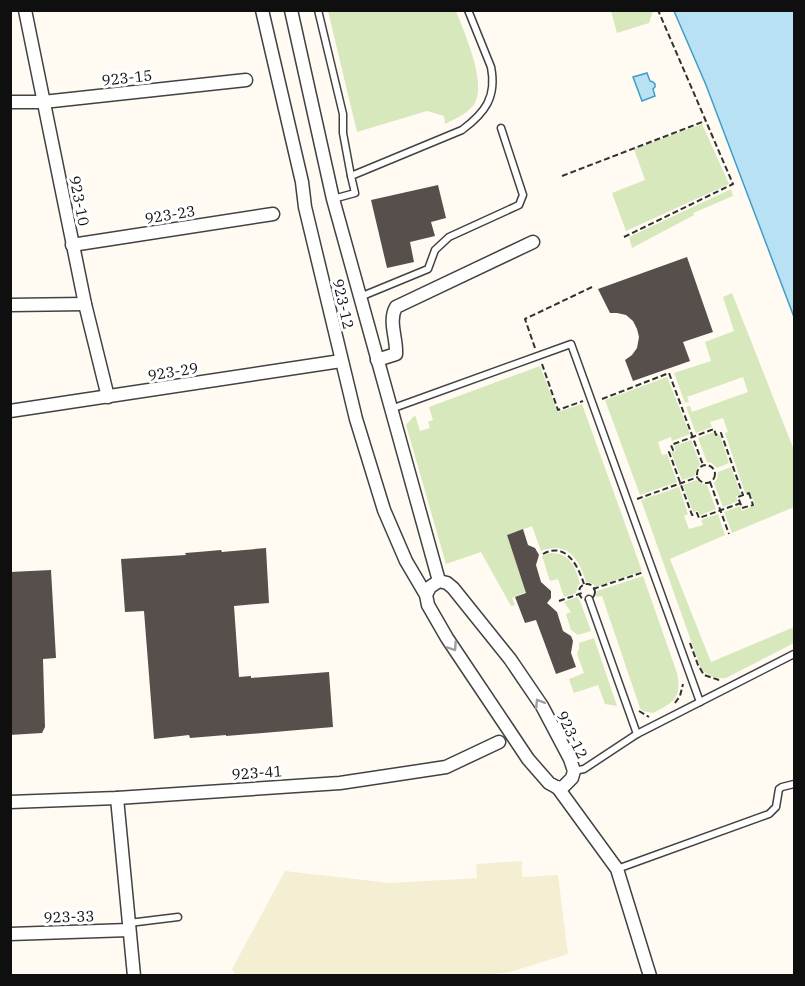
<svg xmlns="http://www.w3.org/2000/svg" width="805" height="986" viewBox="0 0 805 986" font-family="'IBM Plex Serif',serif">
<rect width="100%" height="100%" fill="#fffbf2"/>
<!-- farmland -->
<polygon fill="#f4efd2" points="522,861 522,877 558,875 568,954 510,972 476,976 236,976 232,969 285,871 390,883 477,878 476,864"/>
<!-- green -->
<g fill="#d6e8bc">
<path d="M328 11H456C464 32 489 86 473 106 466 114 455 119 445 124L444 116 427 111 357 132Z"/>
<polygon points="611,11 611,10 653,11 649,23 617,33"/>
<polygon points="702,124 729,184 626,231 612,193 645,180 634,149"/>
<polygon points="731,189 733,196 693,213 694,215 632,248 629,237"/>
<polygon points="732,293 794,450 794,507 732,533 724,512 740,506 742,511 755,505 750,492 745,493 725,433 728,432 723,418 710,422 712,427 696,433 686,407 690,406 692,412 748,392 743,377 687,397 689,402 685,403 674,373 711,361 705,342 734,331 723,297"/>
<path d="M540 366 558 412 582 404 642 571 596 587 593 584 586 582C579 558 567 541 541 551L532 526 507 535 526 592 512 598 515 605 511 606 481 552 446 564 406 425 415 415 420 431 430 428 428 422 433 420 429 407Z"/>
<polygon points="667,377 690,434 672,441 671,437 658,442 662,455 667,454 677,482 640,495 605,400"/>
<polygon points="714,432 716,437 720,435 729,463 717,468 712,463 707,462 698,438"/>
<polygon points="691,440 700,464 696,470 695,476 682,480 671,452 676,451 674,446"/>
<polygon points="731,467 741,495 736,496 738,501 723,507 714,483 717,479 718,472"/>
<polygon points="697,480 700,483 707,485 716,509 700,515 698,511 693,512 683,485"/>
<path d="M679 487 688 514 684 516 689 529 703 525 701 520 718 514 725 535 670 559 711 662 794 627V643L726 678C716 679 708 676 701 669L641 500Z"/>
<path d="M550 553C570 553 575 566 580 583L578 586 576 593 564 597 558 579 550 581 542 556Z"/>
<path d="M643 576 677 673C682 699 674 702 653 713L643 711 640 708 602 596 596 597 597 591Z"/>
<polygon points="577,597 580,601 591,631 578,635 571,630 566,614 571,612 564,602"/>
<polygon points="594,638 617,706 605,704 598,685 574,693 569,679 584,673 577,654 579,649 579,643"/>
</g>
<!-- water -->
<g fill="#b8e2f4" stroke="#419cc9" stroke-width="1.5">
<polygon points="674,11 794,11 794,317 706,85"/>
<polygon points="647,73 650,81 653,82 655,84 655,87 653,89 655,96 642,101 633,77"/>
</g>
<!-- building -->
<g fill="#574f4c">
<polygon points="438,185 446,218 431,222 435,236 410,242 414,262 387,268 371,200"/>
<polygon points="687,257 713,332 683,342 690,361 633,381 625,360 632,355 637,348 639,337 637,329 633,321 626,315 617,313 610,313 598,289"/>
<polygon points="523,529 528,545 535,548 539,555 536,565 541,582 551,591 551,598 547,603 557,612 563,631 571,636 573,641 571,653 576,667 556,674 536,620 525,623 515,597 526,593 507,535"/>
<polygon points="266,548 269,603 234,606 239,677 251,676 251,678 329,672 333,727 226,736 226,735 190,738 189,735 154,739 144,611 125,612 121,559 186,555 185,553 198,552 221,550 222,552"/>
<polygon points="51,570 56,658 43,659 45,727 42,733 10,735 10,572"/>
</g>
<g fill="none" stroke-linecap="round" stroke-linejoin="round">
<defs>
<g id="lane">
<polyline points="318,10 343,114 343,133 351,176"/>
<path d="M333 199 355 193 351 176 462 130C485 113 497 97 491 67L468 10"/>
<polyline points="360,297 428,269 435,250 449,237 519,205 523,195 501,128"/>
<polyline points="391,409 571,344 700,702"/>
<polyline points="589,599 637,734"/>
<polyline points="574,771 584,769 637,734 794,654"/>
<polyline points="617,869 769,814 776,807 779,789 782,787 794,784"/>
<polyline points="129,923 178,917"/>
</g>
<g id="street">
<polyline points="25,10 85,304 108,397"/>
<polyline points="262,10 302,182 305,207 356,419 384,510 406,561 426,595 428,605 447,638 508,729 528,759 549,783 558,788 563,787 572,778 574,771 570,759 542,706 510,659 453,588 447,583 439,581 430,587 426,595"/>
<polyline points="291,10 333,199 439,581"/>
<polyline points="10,102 43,102 246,80"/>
<polyline points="72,245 273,214"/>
<polyline points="10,305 85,304"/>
<path d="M377 360 396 354C397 338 388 321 396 307L533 242"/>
<polyline points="10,411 341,361"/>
<polyline points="558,788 617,869 650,976"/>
<polyline points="117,798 134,976"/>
<polyline points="10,802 117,798 340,783 446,767 499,742"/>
<polyline points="10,934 129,930"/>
</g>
</defs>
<!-- lane casing -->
<use href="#lane" stroke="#424242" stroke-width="9"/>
<!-- street casing -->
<use href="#street" stroke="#424242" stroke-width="15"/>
<!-- path -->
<g stroke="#313131" stroke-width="2" stroke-dasharray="6 3" stroke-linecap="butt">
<polyline points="562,176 705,121"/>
<polyline points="624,237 733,184 658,10"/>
<polyline points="535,348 525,319 592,287"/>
<polyline points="542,364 558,410 583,401"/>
<polyline points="602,399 669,373 703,465"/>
<circle cx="706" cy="474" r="9"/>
<polyline points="710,482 729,534"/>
<polygon points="749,493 753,505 742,508 738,497"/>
<polyline points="637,499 698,477"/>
<polyline points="741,503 699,518 697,513 692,515 669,452 673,450 671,445 714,429 716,435 721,433 743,495"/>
<path d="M543 554C566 541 578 566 584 584"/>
<circle cx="587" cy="592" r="8"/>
<polyline points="593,589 644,572"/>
<polyline points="559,601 582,593"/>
<polyline points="690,643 698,665 704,675 719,680 722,680"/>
<polyline points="675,703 680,696 683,684"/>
<polyline points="639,711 649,717"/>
</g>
<!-- lane -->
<use href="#lane" stroke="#fff" stroke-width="6"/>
<!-- street -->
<use href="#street" stroke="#fff" stroke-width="12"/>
</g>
<!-- one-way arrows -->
<defs><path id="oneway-chevron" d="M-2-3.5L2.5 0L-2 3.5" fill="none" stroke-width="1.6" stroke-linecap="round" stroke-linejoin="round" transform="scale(1.5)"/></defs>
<g stroke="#9f9f9f">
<use href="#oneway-chevron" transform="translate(453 647) rotate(56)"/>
<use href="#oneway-chevron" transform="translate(539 703) rotate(-122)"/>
</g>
<g text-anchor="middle" stroke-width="6" stroke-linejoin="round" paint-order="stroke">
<!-- street labels -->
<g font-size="15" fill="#0f0f0f" stroke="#fff">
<text transform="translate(127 78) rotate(-6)" y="5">923-15</text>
<text transform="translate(79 201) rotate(79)" y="5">923-10</text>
<text transform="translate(170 215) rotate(-9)" y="5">923-23</text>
<text transform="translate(343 304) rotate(77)" y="5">923-12</text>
<text transform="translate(173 372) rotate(-9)" y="5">923-29</text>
<text transform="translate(572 735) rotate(64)" y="5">923-12</text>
<text transform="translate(257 773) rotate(-4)" y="5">923-41</text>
<text transform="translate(69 917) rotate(-2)" y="5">923-33</text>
</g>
</g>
<!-- border -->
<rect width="805" height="986" fill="none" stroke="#0f0f0f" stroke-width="24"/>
</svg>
